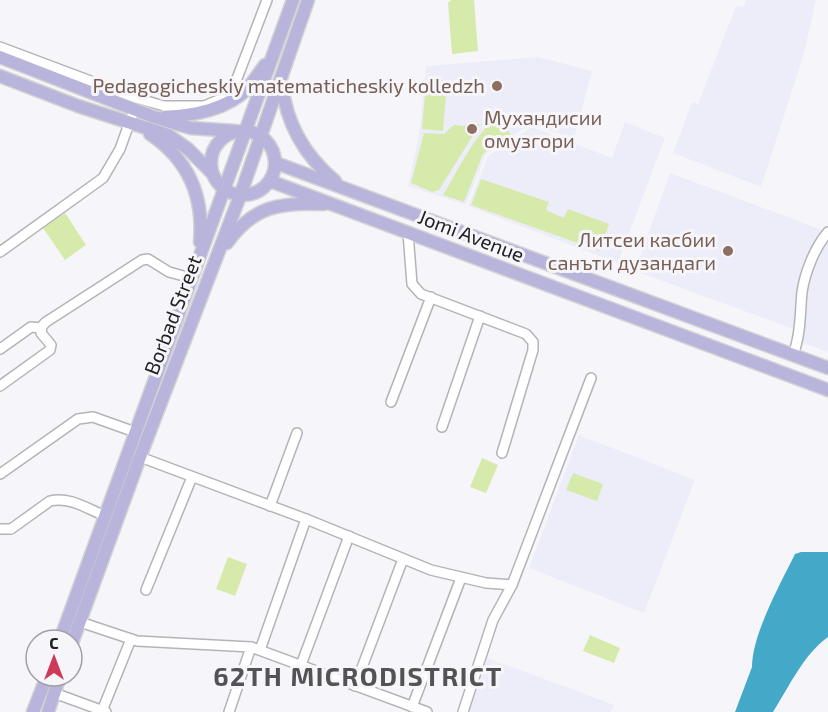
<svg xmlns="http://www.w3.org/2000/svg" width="828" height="712" viewBox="0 0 828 712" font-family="'Exo 2',sans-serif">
<rect width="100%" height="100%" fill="#f6f6fa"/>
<!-- built -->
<g fill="#ededf9">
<polygon points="746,0 816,0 803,57 761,187 673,153 692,102 698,104 736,6 743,7"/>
<polygon points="539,57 592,71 574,139 531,124 486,154 466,205 408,186 419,135 426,66"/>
<polygon points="625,122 665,138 618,263 468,206 488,156 532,127 612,158"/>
<polygon points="670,173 822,230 797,290 793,329 635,271"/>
<polygon points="828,238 828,352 801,342 806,314 807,283"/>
<polygon points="579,435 695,480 644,613 529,568"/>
<polygon points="488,658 614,705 614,706 611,712 469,712"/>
</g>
<!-- green -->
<g fill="#d6eaab">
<polygon points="451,0 474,0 478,51 452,54 448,3"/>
<polygon points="425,93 446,95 443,131 422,129"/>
<path d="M500 118 511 134 483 154 464 202 443 195C455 176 480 123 500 118Z"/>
<polygon points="480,124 439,190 432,192 411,183 424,133 444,134 454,125 462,126"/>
<polygon points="481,179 549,202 546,210 564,218 568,209 609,224 600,251 471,205"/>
<polygon points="65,213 86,245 65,260 43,228"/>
<polygon points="482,458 498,465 486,493 470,487"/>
<polygon points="573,473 603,484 597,501 566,490"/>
<polygon points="228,557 247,564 235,596 216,589"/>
<polygon points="590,635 620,648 614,663 583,651"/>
</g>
<!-- water -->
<path fill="#44a9c8" d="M801 552H828V637C803 655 789 687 773 712H735L752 667C752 636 778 588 792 560L795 554Z"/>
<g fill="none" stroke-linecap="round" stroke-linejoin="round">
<defs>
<g id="minor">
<polyline points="0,47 136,98 164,106 204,106 221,99 233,89 267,0"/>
<polyline points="408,233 412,284 421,294 526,334 533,342 533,350 502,453"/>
<polyline points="0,252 103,178 120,149 134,110"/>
<polyline points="0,349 31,327 41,328"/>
<path d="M794 352C801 333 800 312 802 292 805 272 815 247 828 232"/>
<polyline points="0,386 50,350 51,345 41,333 42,326 46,322 142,260 148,259 169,272 191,278"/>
<polyline points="391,402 431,297"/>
<polyline points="442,427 480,316"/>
<polyline points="140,457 306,519 431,570 486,583 512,585"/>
<polyline points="0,474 78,419 93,417 135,432"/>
<polyline points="270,506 297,433"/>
<path d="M0 529H11L50 501C69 496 88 509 105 516"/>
<polyline points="146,590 192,477"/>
<polyline points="80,622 137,641 251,647 427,712"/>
<polyline points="260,650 306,519"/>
<polyline points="301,665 349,536"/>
<polyline points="355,686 403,559"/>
<polyline points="54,693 106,712"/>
<polyline points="412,707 461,578"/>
<polyline points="102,711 131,639"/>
<polyline points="229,712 251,647"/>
<polyline points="463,712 493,620 512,585 591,378"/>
</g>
<g id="major">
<polyline points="0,57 154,117 191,128 235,131"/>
<polyline points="0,76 78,106 168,135 188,149 211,172"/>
<path d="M282 84C286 124 304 155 335 181"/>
<path d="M165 117C194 115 227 110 248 88 254 81 259 73 265 65"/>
<circle cx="243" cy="163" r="32"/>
<path d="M150 134C189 160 204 197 200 242"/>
<polyline points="276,163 828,368"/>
<polyline points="270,181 828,390"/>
<path d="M227 243C253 206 280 202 324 204"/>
<polyline points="60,640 293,0"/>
<polyline points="72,643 140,457 240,196 308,0"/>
<polyline points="33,712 47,676"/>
<polyline points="48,712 60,676"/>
</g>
</defs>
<!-- minor casing -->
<use href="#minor" stroke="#b4b4b8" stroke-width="12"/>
<!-- major casing -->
<use href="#major" stroke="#d3d3d3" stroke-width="15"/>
<!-- minor -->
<use href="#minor" stroke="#fff" stroke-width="9"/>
<!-- major -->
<use href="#major" stroke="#b8b4db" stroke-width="12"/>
</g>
<!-- markers -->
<g fill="#8d6e63" stroke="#f6f6fa" stroke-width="2">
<circle cx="497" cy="86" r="6"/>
<circle cx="472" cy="129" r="6"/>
<circle cx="728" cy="251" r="6"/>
</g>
<g text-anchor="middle" stroke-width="6" stroke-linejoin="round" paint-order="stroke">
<!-- education labels -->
<g font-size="20" fill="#785e54" stroke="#f6f6fa" text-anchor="end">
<text x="485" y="93">Pedagogicheskiy matematicheskiy kolledzh</text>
<text x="484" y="125" text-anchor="start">Мухандисии<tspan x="484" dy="23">омузгори</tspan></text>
<text x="716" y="247">Литсеи касбии<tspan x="716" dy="23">санъти дузандаги</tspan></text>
</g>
<!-- street labels -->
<g font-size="20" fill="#222223" stroke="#f6f6fa">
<text transform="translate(471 236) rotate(21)" y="7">Jomi Avenue</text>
<text transform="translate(173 315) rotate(-69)" y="7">Borbad Street</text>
</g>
<!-- district labels -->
<g font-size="26" font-weight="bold" letter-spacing="1.5" fill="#535356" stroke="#f6f6fa">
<text x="358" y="686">62TH MICRODISTRICT</text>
</g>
</g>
<!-- north arrow -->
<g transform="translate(54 658)"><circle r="28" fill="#f6f6fa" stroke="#a1a1a4" stroke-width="1.5"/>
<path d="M0-4.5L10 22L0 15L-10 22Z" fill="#cc3c59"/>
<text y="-9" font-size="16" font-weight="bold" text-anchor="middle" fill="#222223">С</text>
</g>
</svg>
